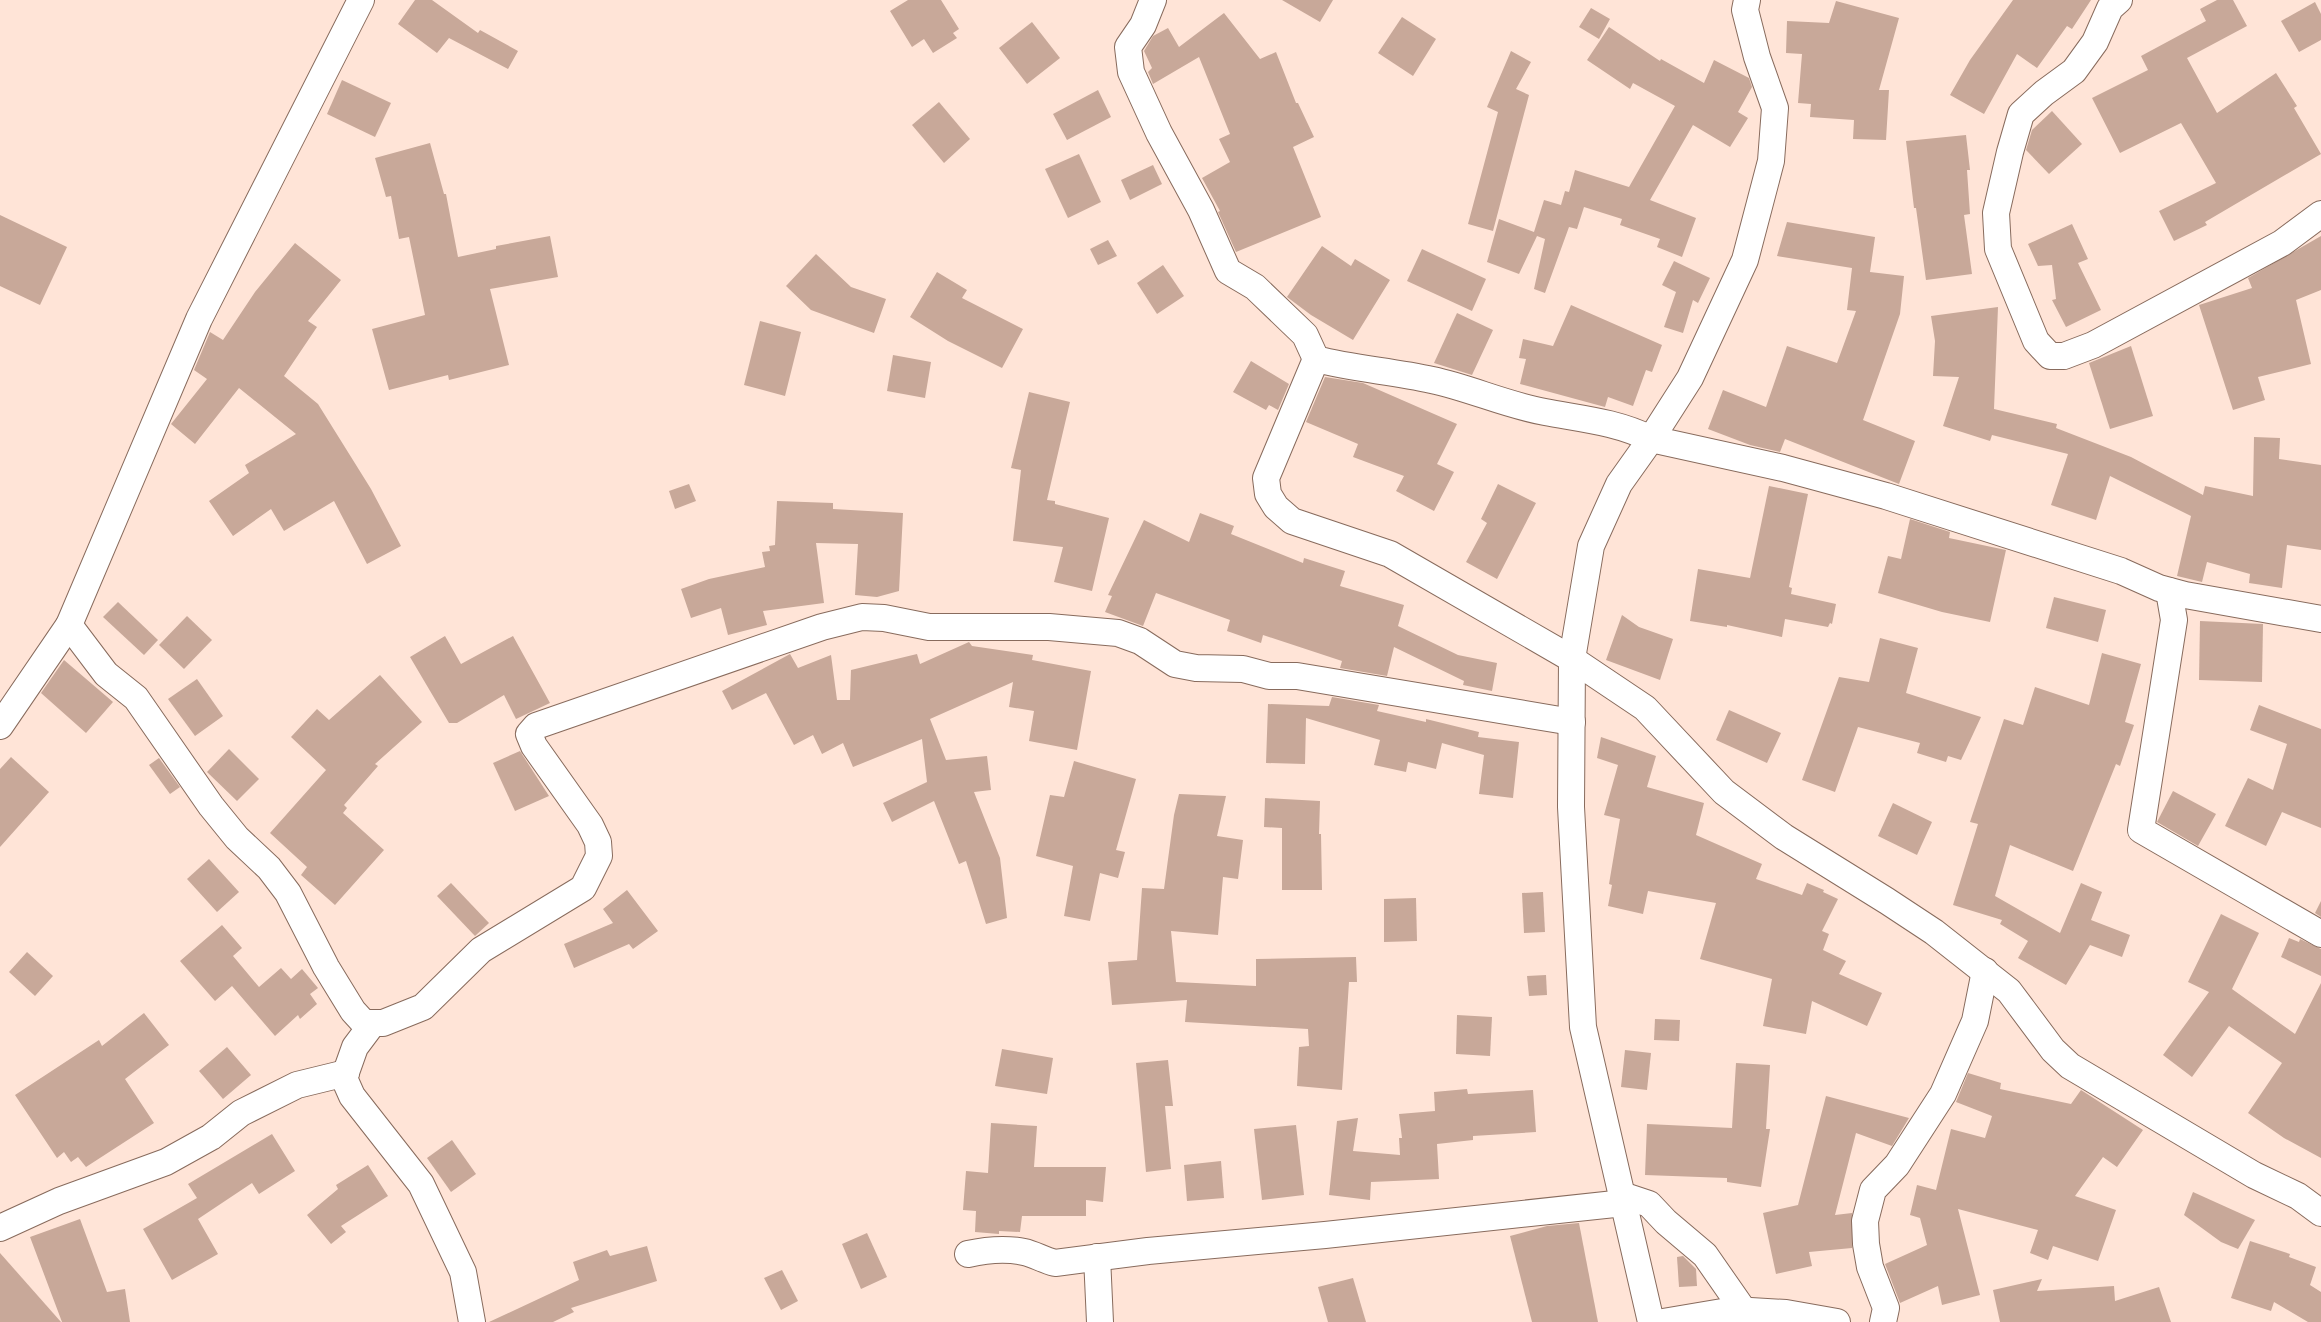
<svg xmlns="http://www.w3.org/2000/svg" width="2321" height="1322" viewBox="0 0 2321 1322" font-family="'Source Sans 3',sans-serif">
<rect width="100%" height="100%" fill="#ffe4d7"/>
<!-- building -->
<g fill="#c8a899">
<polygon points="415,0 432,0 478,33 480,30 518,51 508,69 449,38 437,53 398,24"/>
<polygon points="908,0 941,0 959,29 953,33 957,38 933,53 924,39 912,47 890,11"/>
<polygon points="1282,0 1333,0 1320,22"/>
<polygon points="2013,0 2091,0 2072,29 2067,26 2037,68 2017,54 1984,114 1950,95 1970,60"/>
<polygon points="2217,0 2233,0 2247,26 2187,58 2217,113 2276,73 2297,106 2294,108 2321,154 2205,222 2207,225 2174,241 2159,211 2216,183 2181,123 2120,153 2092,98 2148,70 2141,56 2206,21 2200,9"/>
<polygon points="1836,1 1899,18 1879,90 1889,90 1886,140 1853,139 1854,120 1810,117 1811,104 1798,103 1802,54 1786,53 1787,21 1829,23"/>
<polygon points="2315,2 2321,14 2321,40 2299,52 2281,21"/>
<polygon points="1591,8 1610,19 1599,39 1579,27"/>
<polygon points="1224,13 1260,59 1276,52 1296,103 1298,103 1314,137 1293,147 1321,217 1236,252 1218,212 1220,211 1202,178 1230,162 1219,139 1230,134 1199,57 1153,84 1148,72 1152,68 1144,51 1153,36 1168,28 1179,47"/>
<polygon points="1402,17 1436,39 1413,76 1378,53"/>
<polygon points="1032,22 1060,58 1027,84 999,48"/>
<polygon points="1609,27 1660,61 1661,59 1704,83 1714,60 1749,78 1752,87 1738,112 1748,118 1730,147 1693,125 1650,200 1696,218 1682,257 1657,247 1660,239 1620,225 1622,219 1584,207 1577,229 1569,227 1545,293 1534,289 1545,239 1537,236 1519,274 1487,262 1499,219 1534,232 1544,200 1561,205 1565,191 1569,192 1575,170 1629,187 1675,106 1633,83 1630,89 1587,60"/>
<polygon points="1511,51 1531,62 1516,89 1529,95 1493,231 1468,224 1498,112 1487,107"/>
<polygon points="342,80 391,103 375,137 327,114"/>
<polygon points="1098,90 1111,117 1067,140 1053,114"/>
<polygon points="939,102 970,139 944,163 912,125"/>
<polygon points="2052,111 2082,144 2049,174 2026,150 2032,130"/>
<polygon points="1966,135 1970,170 1967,170 1970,214 1964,215 1972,274 1926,280 1916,208 1914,208 1906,141"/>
<polygon points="430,143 444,194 446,194 458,257 496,249 496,246 550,236 558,277 490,289 509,365 449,380 448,375 389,390 372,329 425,315 409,237 399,239 391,196 386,197 375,158"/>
<polygon points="1079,154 1101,202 1068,218 1045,169"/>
<polygon points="1153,165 1162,184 1130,200 1121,180"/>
<polygon points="0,215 67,247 40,305 0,286"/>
<polygon points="1787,222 1875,237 1870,272 1904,276 1900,314 1863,420 1915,441 1899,484 1785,439 1780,452 1750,445 1708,429 1723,390 1766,407 1787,346 1837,363 1856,311 1847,310 1852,268 1777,256"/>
<polygon points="2072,224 2088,259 2078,263 2101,310 2066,327 2052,300 2056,299 2052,265 2038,266 2028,244"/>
<polygon points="2321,236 2321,290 2296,300 2311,364 2258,377 2265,400 2233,410 2199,305 2252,288 2248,278"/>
<polygon points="1108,240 1117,256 1098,265 1090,249"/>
<polygon points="295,243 341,280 308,321 317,327 284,376 318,404 371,489 401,546 367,564 334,501 284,531 271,509 233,536 209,501 249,473 245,465 296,434 239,388 195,444 171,424 207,379 194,370 210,332 223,340 255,292"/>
<polygon points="1322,246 1351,266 1355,259 1390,280 1353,340 1311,315 1287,297"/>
<polygon points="1422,249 1486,279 1472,311 1407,281"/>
<polygon points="816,254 851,287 886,299 874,333 811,310 786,286"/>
<polygon points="1674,261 1710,278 1698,303 1693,300 1683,333 1664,327 1676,292 1662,285"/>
<polygon points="1163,265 1184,296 1157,314 1137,283"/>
<polygon points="937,272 967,290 962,298 1023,329 1002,368 948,341 910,317"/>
<polygon points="1571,305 1662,345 1652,372 1646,370 1633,406 1608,397 1605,407 1520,384 1526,359 1519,358 1523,339 1553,346"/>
<polygon points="1998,307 1994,409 2057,424 2056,428 2131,457 2203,495 2205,486 2253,496 2254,437 2280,438 2279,459 2321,465 2321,550 2287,545 2282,588 2249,583 2250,574 2207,562 2202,582 2177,576 2191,516 2110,476 2096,520 2051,505 2068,454 1992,435 1990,441 1943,426 1959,377 1933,376 1935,341 1931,316"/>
<polygon points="1457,313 1493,330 1472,375 1434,363"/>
<polygon points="760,321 801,332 785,396 744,385"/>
<polygon points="2131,346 2153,416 2110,429 2089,363"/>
<polygon points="893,355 931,362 925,398 887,391"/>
<polygon points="1251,361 1289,384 1278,410 1269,405 1266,410 1233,392"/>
<polygon points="1325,377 1363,383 1457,424 1437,464 1454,472 1434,511 1396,491 1404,476 1353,457 1358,444 1306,422"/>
<polygon points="1029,392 1070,402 1047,500 1055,501 1055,504 1109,518 1092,591 1054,582 1063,547 1013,541 1021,470 1011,468"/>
<polygon points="689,484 696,501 675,509 669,491"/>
<polygon points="1498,484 1536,503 1497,579 1466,562 1487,523 1481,519"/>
<polygon points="1769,486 1808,494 1789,587 1792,588 1791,594 1836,604 1832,624 1830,623 1828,627 1785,619 1782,637 1727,625 1727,627 1690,621 1698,569 1750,578"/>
<polygon points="777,501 833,503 833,509 903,513 899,591 877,597 855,595 858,544 816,543 824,603 763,611 767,625 728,635 721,608 691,618 681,589 709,579 765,567 762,552 770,551 769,546 775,545"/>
<polygon points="1200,513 1234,526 1231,534 1303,563 1304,558 1345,571 1340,586 1404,605 1398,626 1458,655 1497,663 1492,691 1463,685 1464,681 1394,647 1387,676 1340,668 1342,661 1263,635 1261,643 1227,631 1230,620 1156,593 1143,626 1105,612 1112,596 1108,595 1144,520 1189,542"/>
<polygon points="1910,519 1950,532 1949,538 2006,550 1990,622 1942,612 1878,593 1888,556 1901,559"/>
<polygon points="2054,597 2106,610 2098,642 2046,628"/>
<polygon points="118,602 158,640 144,655 103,617"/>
<polygon points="1622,615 1639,627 1673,639 1660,680 1606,660"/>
<polygon points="187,616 212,640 184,669 159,645"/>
<polygon points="2200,621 2263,624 2262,682 2199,680"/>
<polygon points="445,636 461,664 513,636 550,703 516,719 504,695 457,723 449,723 410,657"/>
<polygon points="1880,638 1918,648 1906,693 1981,717 1961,760 1948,756 1946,762 1917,753 1920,743 1858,727 1835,792 1802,780 1839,677 1869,682"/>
<polygon points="969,642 972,646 1033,655 1032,660 1091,671 1077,750 1029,741 1034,711 1009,707 1013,682 930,719 946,760 987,756 991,790 974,792 1000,858 1007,918 986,924 966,861 959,864 934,801 892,822 883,803 927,782 922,739 853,767 843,743 822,754 813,735 794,745 766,693 732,710 722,691 790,654 798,668 831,655 837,700 850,700 851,670 917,654 920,664"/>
<polygon points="2102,653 2141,664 2125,722 2134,725 2120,766 2116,764 2073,871 2010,845 1995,896 2060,933 2081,883 2102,892 2091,920 2130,935 2122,957 2090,945 2066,985 2018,958 2028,941 2000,924 2002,920 1953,905 1978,824 1970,822 2004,719 2023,725 2035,687 2089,705"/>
<polygon points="64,660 113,702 86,733 41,693"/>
<polygon points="380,675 422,722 375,764 378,766 344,805 347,808 343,813 384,850 335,905 301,875 307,867 270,833 326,770 291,737 317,709 329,720"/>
<polygon points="197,679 223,716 195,736 168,699"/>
<polygon points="1332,697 1379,705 1377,711 1426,722 1426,719 1479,732 1478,737 1519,742 1513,798 1479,794 1484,755 1442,743 1436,769 1408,762 1406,772 1374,765 1380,740 1306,718 1305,764 1266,763 1268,704 1329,706"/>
<polygon points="2259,705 2321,729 2321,828 2282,812 2266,846 2225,826 2248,778 2273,790 2287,744 2250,730"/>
<polygon points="1729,710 1781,733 1767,763 1716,740"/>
<polygon points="1601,737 1656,756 1647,787 1704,803 1696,835 1762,864 1756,879 1802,895 1807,883 1824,890 1823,892 1838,899 1822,931 1829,934 1823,950 1846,961 1839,974 1882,993 1867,1026 1812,1001 1806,1034 1763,1026 1772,979 1700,959 1716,903 1648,891 1643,914 1608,906 1612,885 1609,884 1620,819 1604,815 1618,765 1597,758"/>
<polygon points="229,749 259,779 237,801 207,772"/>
<polygon points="520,751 549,796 515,811 493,763"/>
<polygon points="11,757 49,792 0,847 0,769"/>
<polygon points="159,758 180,787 170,794 149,765"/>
<polygon points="1074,761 1136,779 1116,850 1125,852 1118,878 1100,873 1090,921 1064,916 1073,866 1036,856 1050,795 1064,797"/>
<polygon points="2173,791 2216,814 2198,846 2157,822"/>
<polygon points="1179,794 1226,796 1217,836 1243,840 1238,879 1223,877 1218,935 1171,931 1176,982 1256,986 1256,959 1356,957 1357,982 1349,982 1342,1090 1297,1086 1299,1047 1309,1046 1308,1029 1185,1022 1187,1000 1112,1005 1108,962 1137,960 1142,888 1164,889 1174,815"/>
<polygon points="1265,798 1320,801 1319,834 1321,834 1322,890 1282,890 1282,828 1264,827"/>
<polygon points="1893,803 1932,822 1917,855 1878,836"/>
<polygon points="209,859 239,892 217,912 187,879"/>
<polygon points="451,883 489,923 475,936 437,896"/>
<polygon points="627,890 658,931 633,949 629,944 574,968 564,944 613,923 603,909"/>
<polygon points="1543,892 1545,932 1524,933 1522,893"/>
<polygon points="1416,898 1417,941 1384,942 1384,899"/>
<polygon points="2321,901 2321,917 2315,913"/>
<polygon points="2221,914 2259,933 2232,989 2295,1034 2321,983 2321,1158 2284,1138 2248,1113 2282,1063 2229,1026 2192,1077 2163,1055 2209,992 2188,982"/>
<polygon points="222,925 242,948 233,956 259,987 281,968 291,979 302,969 318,988 310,994 317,1004 300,1019 298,1015 275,1036 232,986 215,1001 180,961"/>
<polygon points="2289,938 2299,942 2300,939 2321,949 2321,976 2281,957"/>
<polygon points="27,952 53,976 35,996 9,972"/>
<polygon points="1546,975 1547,995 1529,996 1527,976"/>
<polygon points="144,1013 169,1045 125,1079 154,1123 86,1167 78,1157 71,1162 64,1152 57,1158 15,1095 99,1040 102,1046"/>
<polygon points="1457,1015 1492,1017 1490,1056 1456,1054"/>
<polygon points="1655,1019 1680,1020 1679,1041 1654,1040"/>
<polygon points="227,1047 251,1075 223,1099 199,1071"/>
<polygon points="1002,1049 1053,1058 1047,1094 995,1086"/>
<polygon points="1625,1050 1651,1053 1647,1090 1621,1087"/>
<polygon points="1168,1060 1173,1106 1165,1106 1171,1169 1146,1172 1136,1063"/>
<polygon points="1736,1063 1770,1065 1766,1129 1770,1129 1761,1187 1727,1182 1727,1178 1645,1175 1647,1124 1732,1128"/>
<polygon points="1968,1073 2001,1083 2000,1089 2071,1104 2081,1090 2143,1130 2117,1167 2103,1157 2075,1196 2116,1210 2098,1261 2053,1246 2048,1260 2030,1253 2038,1230 1958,1209 1980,1295 1942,1305 1938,1286 1900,1303 1885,1264 1927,1245 1920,1218 1910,1215 1917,1185 1936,1190 1951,1129 1985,1138 1992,1116 1956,1102"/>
<polygon points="1467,1089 1468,1094 1533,1090 1536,1132 1473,1136 1473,1140 1437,1144 1439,1179 1371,1182 1370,1200 1329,1195 1337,1121 1358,1118 1353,1151 1400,1155 1399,1138 1402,1138 1399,1114 1435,1111 1434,1092"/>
<polygon points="1826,1096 1909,1118 1892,1146 1856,1133 1835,1215 1852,1213 1852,1248 1809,1252 1812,1266 1776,1274 1763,1213 1798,1205"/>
<polygon points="991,1123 1037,1126 1034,1167 1106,1167 1103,1202 1086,1200 1086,1216 1022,1216 1020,1232 999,1231 999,1234 975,1232 976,1211 963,1210 966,1171 988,1173"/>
<polygon points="1296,1125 1304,1195 1262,1200 1254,1129"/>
<polygon points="272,1134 295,1171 259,1194 252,1183 198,1219 218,1254 172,1280 143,1229 197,1198 188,1184"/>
<polygon points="452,1140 476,1174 451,1192 427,1158"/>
<polygon points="1221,1161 1224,1198 1187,1201 1184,1165"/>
<polygon points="368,1165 388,1196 341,1226 346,1232 331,1244 307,1215 338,1189 336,1185"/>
<polygon points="2193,1192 2255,1220 2238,1249 2221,1242 2184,1215"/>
<polygon points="80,1219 107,1292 125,1289 130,1322 62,1322 30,1237"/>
<polygon points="1579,1223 1598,1322 1532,1322 1510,1236 1547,1226"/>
<polygon points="867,1233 887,1277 861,1289 842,1244"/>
<polygon points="2250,1241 2290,1254 2289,1257 2316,1267 2310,1285 2321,1292 2321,1322 2308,1322 2274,1302 2271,1311 2231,1298"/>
<polygon points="647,1246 657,1281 571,1308 574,1312 553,1322 489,1322 579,1280 573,1262 607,1250 610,1256"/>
<polygon points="0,1253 61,1322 0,1322"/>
<polygon points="1683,1256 1696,1269 1697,1286 1679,1287 1677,1257"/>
<polygon points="782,1270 798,1301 781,1310 764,1278"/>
<polygon points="1353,1278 1366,1322 1328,1322 1318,1287"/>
<polygon points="2042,1279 2037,1291 2114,1286 2115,1301 2159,1287 2171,1322 2000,1322 1993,1290"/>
</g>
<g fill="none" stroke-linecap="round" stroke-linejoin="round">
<defs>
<g id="street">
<path d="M1153 0 1143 25 1128 47 1131 72 1159 133 1201 210 1228 271 1255 287 1305 335 1316 359C1354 369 1393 371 1432 380 1470 388 1506 405 1545 412 1582 419 1617 422 1651 439L1783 468 1886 496 2121 571 2159 588 2185 595 2321 619"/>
<polyline points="2119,0 2110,8 2095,42 2074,71 2044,93 2021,114 2010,152 1996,213 1998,249 2036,341 2050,356 2064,356 2093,345 2282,243 2321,214"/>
<polyline points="1316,359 1266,478 1268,494 1276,507 1292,521 1390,554 1572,659 1645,708 1724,792 1784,837 1887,901 1934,932 2009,991 2053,1050 2070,1066 2254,1175 2298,1196 2321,1213"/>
<polyline points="2169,591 2174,620 2141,830 2321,934"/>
<polyline points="69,625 106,674 136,698 211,806 237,838 269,868 288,893 326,967 353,1011 364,1023 383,1023 423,1007 481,950 583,888 599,856 598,842 590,825 534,746 529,734 536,726 822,627 862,617 884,618 929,627 1049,627 1118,633 1140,641 1175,664 1196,668 1243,669 1269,676 1297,676 1572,722"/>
<polyline points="0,726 69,625 199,319 361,0"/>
<polyline points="373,1023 355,1047 344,1078 352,1096 421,1184 463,1272 472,1322"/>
<polyline points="1622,1195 1649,1204 1666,1222 1705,1255 1744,1311"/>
<polyline points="0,1228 59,1201 166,1162 211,1137 241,1113 297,1085 346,1073"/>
<path d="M968 1254C986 1250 1005 1248 1024 1252 1034 1254 1043 1260 1055 1263L1148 1251 1325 1235 1624 1203"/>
<polyline points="1097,1257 1100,1322"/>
<polyline points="1651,1322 1583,1027 1571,807 1572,659 1591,546 1619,484 1651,439 1690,378 1745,260 1771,161 1775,108 1757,57 1745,10 1747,0"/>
<polyline points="1663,1322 1734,1310 1786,1313 1837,1322"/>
<polyline points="1883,1322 1886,1308 1870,1267 1866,1244 1865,1221 1873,1190 1897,1165 1943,1094 1975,1021 1985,971"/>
</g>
</defs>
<!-- street casing -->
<use href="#street" stroke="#886b5d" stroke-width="28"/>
<!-- street -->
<use href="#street" stroke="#fff" stroke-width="26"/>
</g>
</svg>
